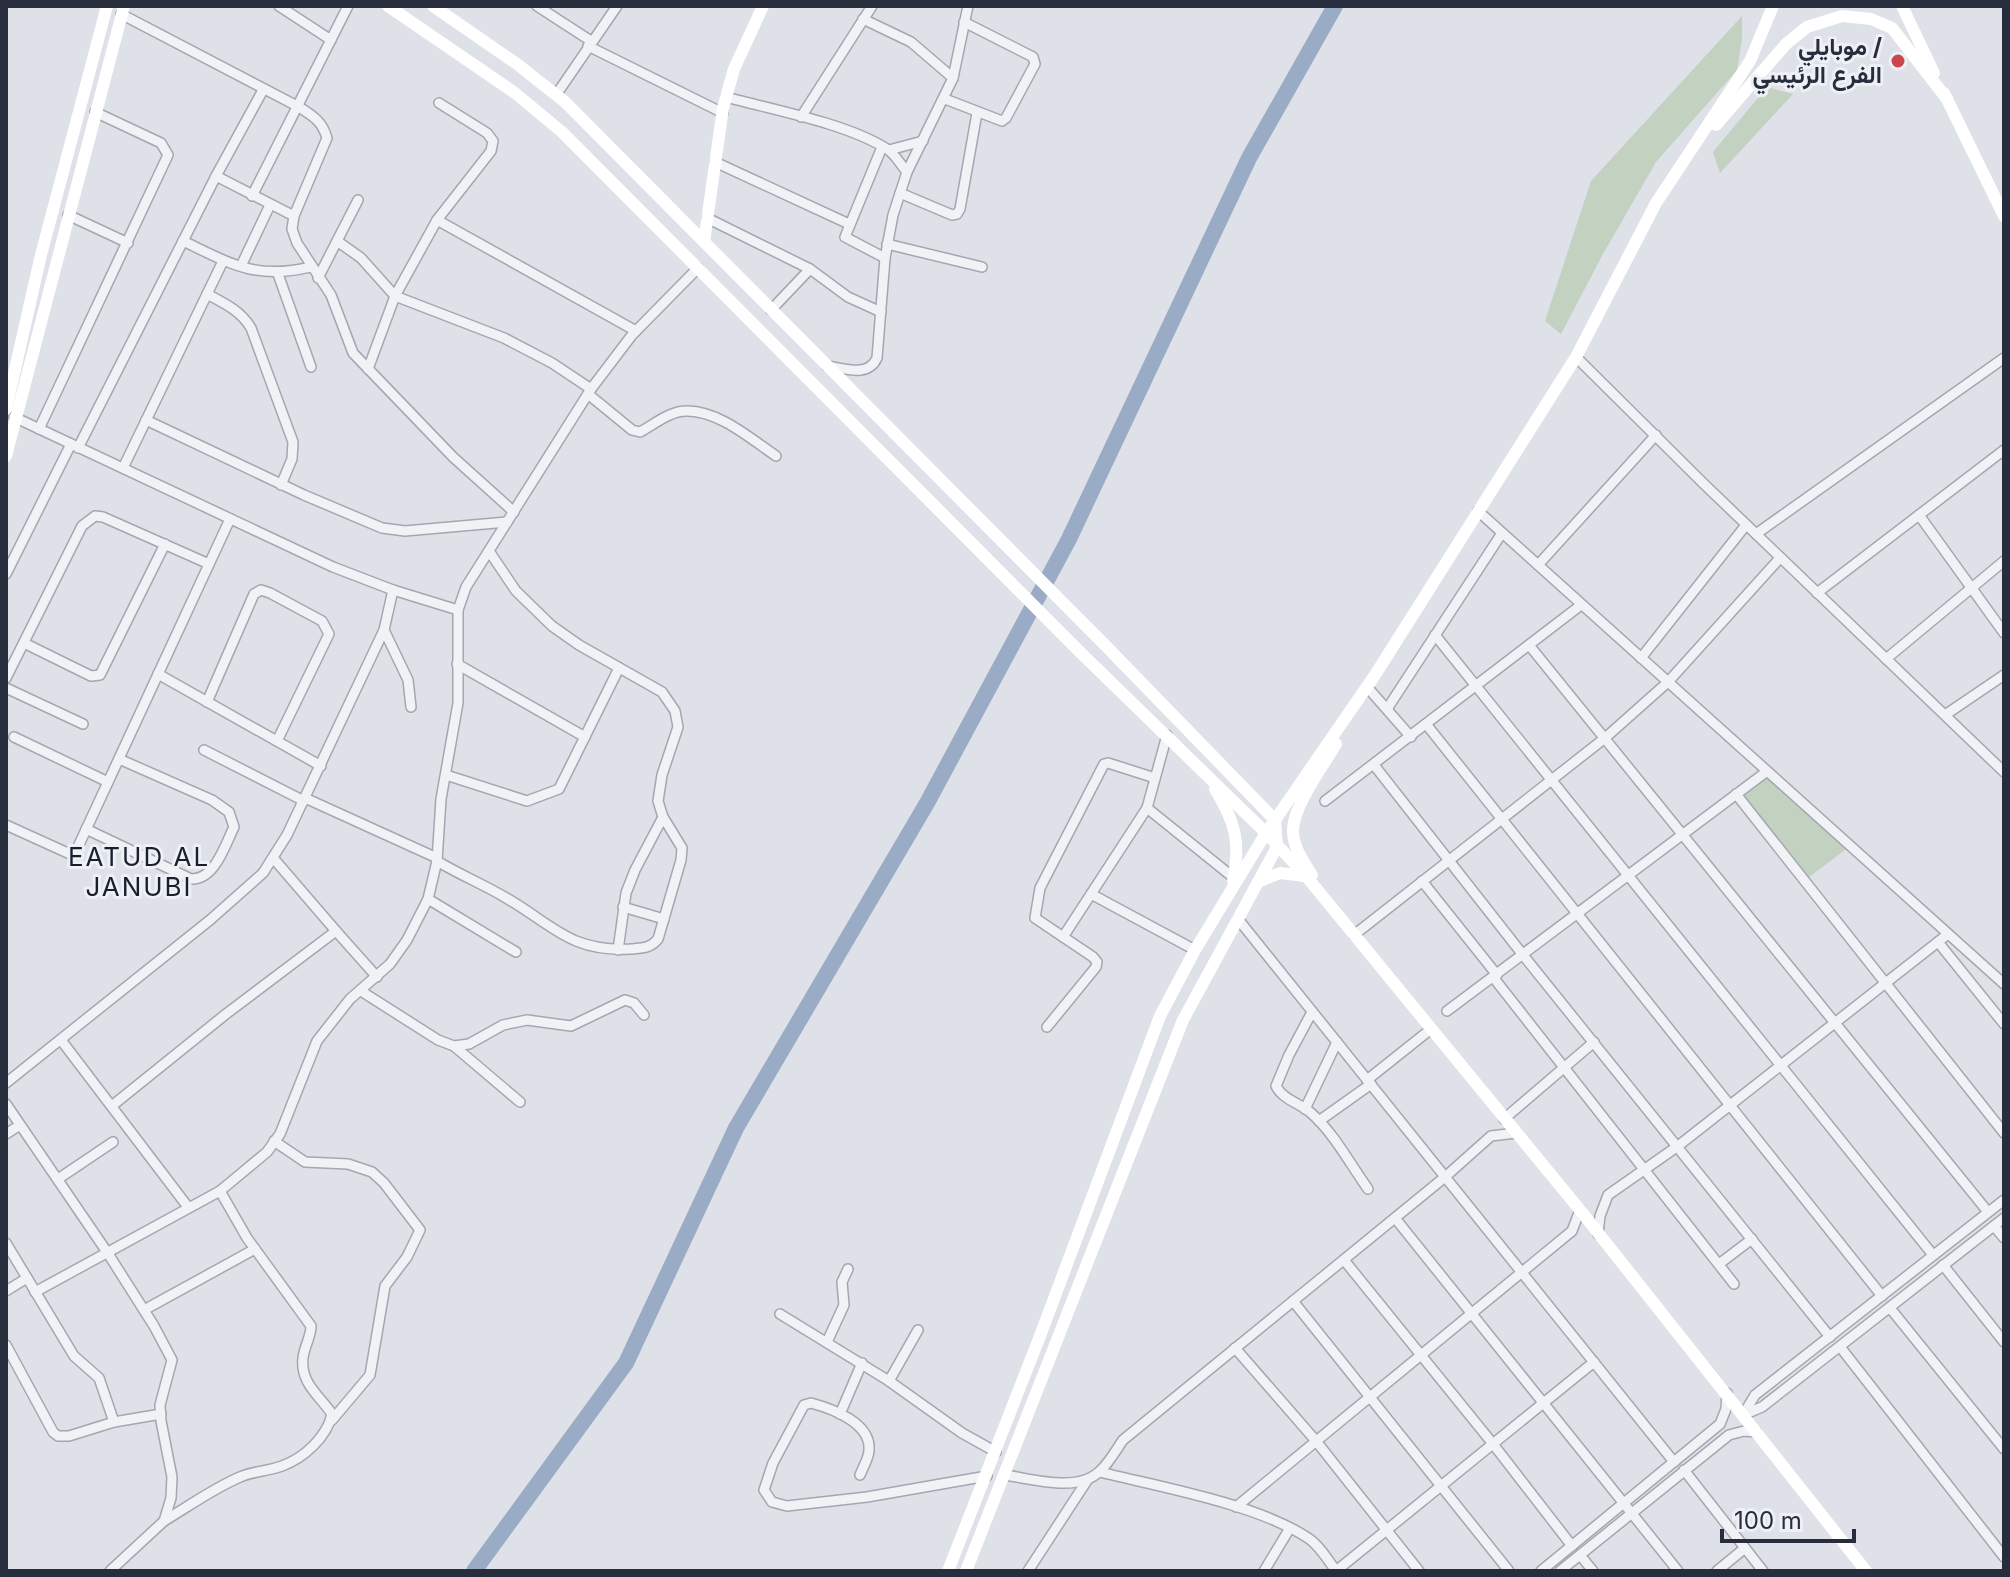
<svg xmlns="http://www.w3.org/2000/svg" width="2010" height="1577" viewBox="0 0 2010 1577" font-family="Inter,Vazirmatn,sans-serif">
<rect width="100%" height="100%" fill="#dee1e7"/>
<!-- green -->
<g fill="#c2d1c0">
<polygon points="1742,16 1742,39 1737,70 1656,162 1603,254 1561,334 1545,321 1591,181"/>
<polygon points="1767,87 1793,94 1720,173 1713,152"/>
<polygon points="1766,772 1850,846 1804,881 1736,794"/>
</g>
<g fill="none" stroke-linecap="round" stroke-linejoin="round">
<!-- river -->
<polyline stroke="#9aabc6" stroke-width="16" points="474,1571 626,1363 736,1128 927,803 1069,539 1249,158 1335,6"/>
<defs>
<g id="street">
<polyline points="279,6 331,40"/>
<polyline points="537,6 591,41"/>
<path d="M121 14 299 107C313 116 322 121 327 138L294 216 292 229 297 243 331 295 353 353 453 457 514 512"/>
<polyline points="863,19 911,42 953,78"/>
<polyline points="588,46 723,113"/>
<polyline points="556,95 617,6"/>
<path d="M726 97C773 110 846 123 887 149 895 154 901 165 907 172"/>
<polyline points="945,99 1002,121 1006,118 1035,64 1033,57 964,22"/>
<polyline points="801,117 872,6"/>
<polyline points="882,147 845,237 885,258"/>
<polyline points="889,150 923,141"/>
<polyline points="715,162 849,224"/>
<polyline points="216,176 294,216"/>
<polyline points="900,193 952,215 957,214 960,209 977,113"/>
<polyline points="252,196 348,6"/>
<polyline points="68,215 128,243"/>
<polyline points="707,218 810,269 848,297 881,312"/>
<polyline points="437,220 636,331"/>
<path d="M183 241C231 264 256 280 310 267"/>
<polyline points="337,241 361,258 395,296 504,338 552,363 591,389"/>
<polyline points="887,244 982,267"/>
<polyline points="241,266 270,205"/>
<polyline points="278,274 311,367"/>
<polyline points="318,278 358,200"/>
<path d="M207 294C224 303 241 311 251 328L293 442 292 459 281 485"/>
<polyline points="771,310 810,269"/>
<polyline points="1576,357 1704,484 2004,772"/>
<path d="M827 366C844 368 868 378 877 358L885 258 893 215 907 172 953 78 968 6"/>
<polyline points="368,369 395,296 437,220 491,151 493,141 487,133 439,103"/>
<path d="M588 394 632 430 640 432C653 425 670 411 686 411 718 410 751 439 776 456"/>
<polyline points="14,417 333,567 393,590 458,610"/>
<polyline points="146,420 304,495 382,528 405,531 507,522"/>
<polyline points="39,429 168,155 161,143 95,112"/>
<polyline points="78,448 216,176 263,90"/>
<polyline points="123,468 223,261"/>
<polyline points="1478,511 2004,984"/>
<polyline points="1919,515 2004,633"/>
<polyline points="1756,534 2004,358"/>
<path d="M489 551 516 591 552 626 579 645 662 692 675 711 678 727 662 775 658 801 663 817 682 848 681 860 658 939C650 949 641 948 630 949 571 952 554 926 508 899 485 885 460 875 437 861L441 799 458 703V610L466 587 591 389 632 335 698 268"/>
<polyline points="1538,565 1656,435"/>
<polyline points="6,574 71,444"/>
<polyline points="1817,593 2004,450"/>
<polyline points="384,630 408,680 411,707"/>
<polyline points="1435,635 1933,1255"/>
<polyline points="24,643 91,676 100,675 165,544"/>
<polyline points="1529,645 1988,1212"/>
<polyline points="1641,658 1746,525"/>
<polyline points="1886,659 2004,561"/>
<polyline points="457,664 585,737"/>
<polyline points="158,674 321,766"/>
<polyline points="6,678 82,526 95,516 103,517 209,564"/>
<polyline points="6,688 83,724"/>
<polyline points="1368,688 1411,737"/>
<polyline points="207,702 254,594 261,590 270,593 322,621 329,634 277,741"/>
<polyline points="1387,709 1502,533"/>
<polyline points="1945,715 2004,675"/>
<polyline points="1426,724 1882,1296"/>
<polyline points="1167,735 1147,808 1234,878"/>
<polyline points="14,737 108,782"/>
<polyline points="204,750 304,801"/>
<polyline points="1374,765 1523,955 1830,1337"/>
<polyline points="446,775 527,801 559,789 619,668"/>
<polyline points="1736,794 2004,1133"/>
<polyline points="305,798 437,858"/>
<polyline points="1325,801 1581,605"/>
<polyline points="6,825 70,854 77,849 230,519"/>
<path d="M86 829 191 879C215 880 225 845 234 827L229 812 212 800 119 759"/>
<polyline points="1422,881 1497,975"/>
<polyline points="1091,894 1195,950"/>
<polyline points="428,899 516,952"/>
<polyline points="623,907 664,919"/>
<polyline points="1238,919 1674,1462"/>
<polyline points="336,931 377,977"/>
<polyline points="1354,935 1605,738 1668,682 1780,558"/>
<polyline points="1063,937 1147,808"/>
<polyline points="1938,942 2004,1024"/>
<polyline points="618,950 626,893 635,870 663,817"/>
<polyline points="1493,977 1734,1284"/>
<polyline points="361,991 438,1040 454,1046 469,1044 503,1025 527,1020 571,1026 625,1000 634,1003 644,1015"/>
<polyline points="1447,1011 1766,772"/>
<path d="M1312 1012 1289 1055 1276 1086C1283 1100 1300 1103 1311 1113 1334 1133 1350 1164 1368 1189"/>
<polyline points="1047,1027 1096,967 1097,962 1093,957 1035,918 1040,888 1104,764 1108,763 1155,778"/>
<polyline points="61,1040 188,1207"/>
<polyline points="454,1046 520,1102"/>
<polyline points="1367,1080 1431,1029"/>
<polyline points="6,1083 210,920 263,873 287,835 384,630 393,590"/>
<polyline points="6,1104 107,1252 154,1326 172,1360 160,1405 161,1421 172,1477 171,1498 164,1521 110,1571"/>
<polyline points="113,1105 226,1014 336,931 274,859"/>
<polyline points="1305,1109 1337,1042"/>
<polyline points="1504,1119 1594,1042"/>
<polyline points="1319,1121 1371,1084"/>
<polyline points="6,1134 20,1125"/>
<polyline points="274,1141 305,1162 348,1164 372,1172 384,1183 420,1230 407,1257 385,1286 370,1375 332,1420"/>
<polyline points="58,1179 113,1142"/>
<polyline points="1395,1218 1678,1571"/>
<polyline points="1994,1226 2004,1238"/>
<polyline points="1598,1234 1600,1216 1608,1195 1678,1146 1948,934"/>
<polyline points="6,1243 74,1356 99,1378 114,1422"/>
<polyline points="1344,1260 1493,1444 1572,1546"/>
<polyline points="1719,1264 1752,1239"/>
<polyline points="1943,1265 2004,1342"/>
<polyline points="6,1291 27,1278"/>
<polyline points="35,1292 220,1191 267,1152 280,1134 317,1041 350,999 390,964 407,940 428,899 437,861"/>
<polyline points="1293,1301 1509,1571"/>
<polyline points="1890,1308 2004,1449"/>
<polyline points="144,1310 255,1249"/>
<polyline points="780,1314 889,1381 962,1433 996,1452"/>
<polyline points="827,1342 844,1305 842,1282 848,1269"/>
<polyline points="6,1345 53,1432 58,1436 69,1436 114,1422 161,1414"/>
<polyline points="1235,1348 1316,1441 1419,1571"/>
<polyline points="1841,1348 2004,1557"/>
<polyline points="889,1381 918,1330"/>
<polyline points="840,1414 862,1363"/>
<polyline points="1743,1415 1755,1395 2004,1200"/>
<polyline points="1743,1415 1762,1407 2004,1218"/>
<polyline points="1684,1470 1763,1571"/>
<path d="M1100 1472C1160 1487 1257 1504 1308 1538 1319 1545 1328 1560 1336 1571"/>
<path d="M860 1475C863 1467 869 1458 869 1450 871 1423 833 1409 811 1403L804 1405 773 1463 764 1490 772 1502 787 1506 867 1497 987 1476"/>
<path d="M1005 1475C1033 1479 1078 1493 1100 1471 1109 1463 1116 1450 1123 1440L1445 1177 1491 1136 1516 1133"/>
<polyline points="1236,1507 1572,1231 1580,1210"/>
<path d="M164 1521C189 1506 214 1488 240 1477 254 1471 269 1471 282 1466 304 1458 327 1437 332 1414 319 1395 300 1383 303 1358 304 1347 311 1337 311 1326L247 1238 220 1191"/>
<polyline points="1580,1555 1593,1571"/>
<polyline points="1028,1571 1088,1479"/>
<polyline points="1264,1571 1290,1528"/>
<polyline points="1336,1571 1594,1362"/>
<polyline points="1541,1571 1720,1424 1726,1409 1727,1393"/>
<polyline points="1560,1571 1729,1435 1744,1431 1756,1432"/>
<polyline points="1717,1571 1745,1548"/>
</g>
</defs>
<!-- street casing -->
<use href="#street" stroke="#a4a7b1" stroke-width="12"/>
<!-- street -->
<use href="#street" stroke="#f1f2f6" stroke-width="9"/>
<!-- secondary -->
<g stroke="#fff" stroke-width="12">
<polyline points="388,6 515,93 562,132 1082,654 1266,833 1306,876 1580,1210 1866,1571"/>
<polyline points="433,6 517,64 565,102 1103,643 1275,820 1277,847 1183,1020 966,1571"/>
<polyline points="1902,6 1934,73"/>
<polyline points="1944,93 2004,216"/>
<polyline points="1716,125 1786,44 1807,27 1842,16 1871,19 1892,28 1947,99"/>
<polyline points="704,242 723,108 734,69 763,6"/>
<polyline points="6,409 41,255 107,6"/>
<polyline points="6,456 124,6"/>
<path d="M1215 789C1235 822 1241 842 1233 881"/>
<path d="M1312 875C1303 861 1292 845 1293 829 1294 805 1323 766 1336 744"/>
<polyline points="1258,882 1280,873 1305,876"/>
<polyline points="948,1571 1040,1336 1160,1016 1195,950 1266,833 1375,675 1576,357 1656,203 1750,61 1773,6"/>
</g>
</g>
<!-- markers -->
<circle fill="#c9474c" stroke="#edf0f5" stroke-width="3" cx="1898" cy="61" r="8"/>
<g text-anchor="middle" stroke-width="6" stroke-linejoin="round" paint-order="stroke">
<!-- poi labels -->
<g font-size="24" font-weight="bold" fill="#282d3d" stroke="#edf0f5" text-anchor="end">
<text x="1882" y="55">موبايلي /<tspan x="1882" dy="28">الفرع الرئيسي</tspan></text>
</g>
<!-- neighbourhood labels -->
<g font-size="26" letter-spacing="2" fill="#1a1f2e" stroke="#edf0f5">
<text x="139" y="866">EATUD AL<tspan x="139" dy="30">JANUBI</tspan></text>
</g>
</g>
<!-- border -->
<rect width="2010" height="1577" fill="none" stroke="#282d3d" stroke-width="16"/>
<!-- scale -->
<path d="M1722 1529v12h132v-12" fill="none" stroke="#282d3d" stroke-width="4"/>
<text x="1734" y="1529" font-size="24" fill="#282d3d" stroke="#edf0f5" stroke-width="6" paint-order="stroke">100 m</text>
</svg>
